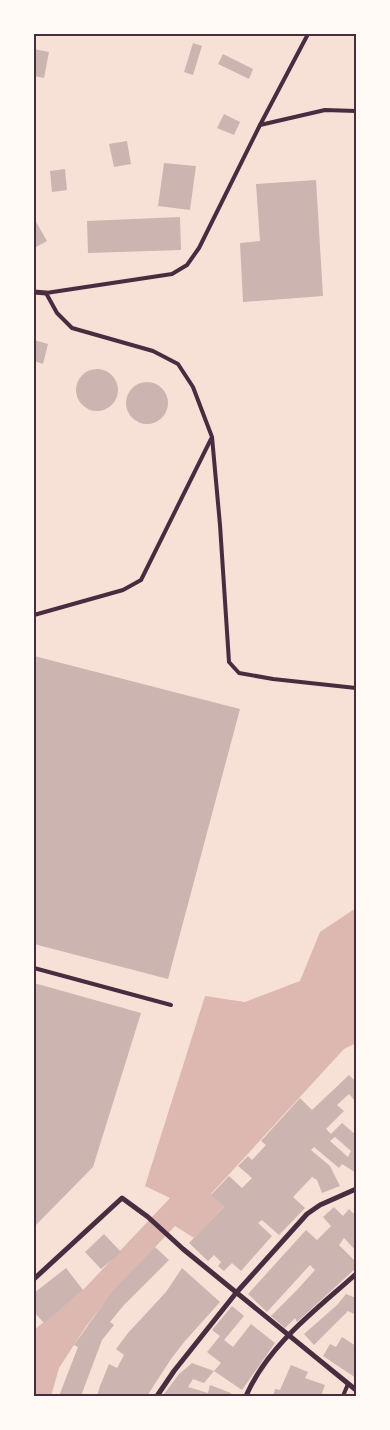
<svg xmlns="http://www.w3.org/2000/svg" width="390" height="1430" viewBox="0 0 390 1430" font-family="Lato,sans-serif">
<rect width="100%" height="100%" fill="#f7e1d7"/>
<!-- water -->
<polygon fill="#dcb8b0" points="356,908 356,1043 344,1049 211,1194 224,1207 194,1238 175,1226 111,1294 85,1328 59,1368 51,1396 34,1396 34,1330 83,1290 170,1198 145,1186 205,996 245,1002 300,981 320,932"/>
<!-- building -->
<g fill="#ccb4b1" fill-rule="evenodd">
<polygon points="193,43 202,46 193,75 184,72"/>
<polygon points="34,49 49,52 44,78 34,76"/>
<polygon points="223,54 253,69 249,79 218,64"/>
<polygon points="224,114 240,122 234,135 217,128"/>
<polygon points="127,141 131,164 114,167 109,144"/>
<polygon points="164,163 196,166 190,210 158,206"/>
<polygon points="65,169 67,190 52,192 50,171"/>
<polygon points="316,180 323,296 243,302 240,243 260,241 256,184"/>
<polygon points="180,217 181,250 88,253 87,221"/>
<polygon points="34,220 35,220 47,241 34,248"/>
<polygon points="34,340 48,344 43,364 34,361"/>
<circle cx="97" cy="390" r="21"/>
<circle cx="147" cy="403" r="21"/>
<polygon points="34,656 240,709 168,979 34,944"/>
<polygon points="34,983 141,1013 93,1167 34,1227"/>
<path d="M349 1075 356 1082V1100L355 1101 349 1094 337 1105 344 1111 326 1129 331 1134 342 1123 356 1135V1173L342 1164 339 1168 314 1147 311 1150 330 1166 340 1186 322 1193 317 1180 312 1177 293 1197 305 1208 279 1235 262 1220 258 1223 272 1236 241 1271 232 1263 224 1271 218 1266 221 1262 214 1255 208 1261 189 1243 224 1207 211 1195 229 1176 242 1188 252 1178 238 1166 248 1156 252 1160 266 1145 261 1141 300 1098 312 1110ZM335 1137 351 1151 348 1157 330 1141Z"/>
<polygon points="334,1207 343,1216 349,1209 356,1216 356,1251 344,1238 339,1245 356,1262 356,1268 297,1322 295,1318 285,1328 271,1316 297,1290 315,1270 310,1265 267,1312 248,1294 306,1230 317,1240 331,1226 323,1217"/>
<polygon points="104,1234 121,1252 101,1269 85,1252"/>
<polygon points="155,1247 169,1260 124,1305 110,1322 114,1325 102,1340 81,1396 59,1396 78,1347 74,1345 111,1293"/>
<polygon points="66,1268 83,1290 44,1323 34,1312 34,1293"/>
<polygon points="182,1268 220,1302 185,1341 171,1359 147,1396 97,1396 100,1386 109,1364 117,1368 124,1355 116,1349 128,1333 166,1292"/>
<polygon points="346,1294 356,1298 356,1315 348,1311 314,1345 304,1334 337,1305"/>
<polygon points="232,1306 244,1316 224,1340 233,1347 251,1324 275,1343 242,1390 214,1371 204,1383 193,1379 188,1387 208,1393 210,1385 231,1393 230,1396 174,1396 164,1394 179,1374 192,1363 214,1371 221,1363 207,1352 220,1336 212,1330"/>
<polygon points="342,1337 356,1346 356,1378 323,1356 330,1344 336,1347"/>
<polygon points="291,1365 308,1372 305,1378 325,1385 321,1396 273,1396 275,1389 280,1390"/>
</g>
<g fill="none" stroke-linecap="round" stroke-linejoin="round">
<!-- service -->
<g stroke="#4a2c40" stroke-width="4">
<polyline points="308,34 260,125 199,248 187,265 172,274 46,293 57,313 72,328 153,351 178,364 193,387 212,437 220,525 229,662 239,673 273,679 356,688"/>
<polyline points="260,125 325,110 356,111"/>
<polyline points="34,615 123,590 141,580 211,439"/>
<polyline points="34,968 171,1005"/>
<polyline points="343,1396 348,1384"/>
</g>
<!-- minor -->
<g stroke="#4a2c40" stroke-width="5">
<polyline points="34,292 46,293"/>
<polyline points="34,1279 122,1198 148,1217 183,1249 356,1390"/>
<polyline points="157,1396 174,1371 236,1293 307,1214 320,1205 356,1189"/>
<path d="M246 1396C268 1345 316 1310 356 1274"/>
</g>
</g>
<!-- border -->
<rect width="390" height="1430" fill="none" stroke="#fffaf5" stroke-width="70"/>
<rect x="35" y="35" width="320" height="1360" fill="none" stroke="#4a2c40" stroke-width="2"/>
</svg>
